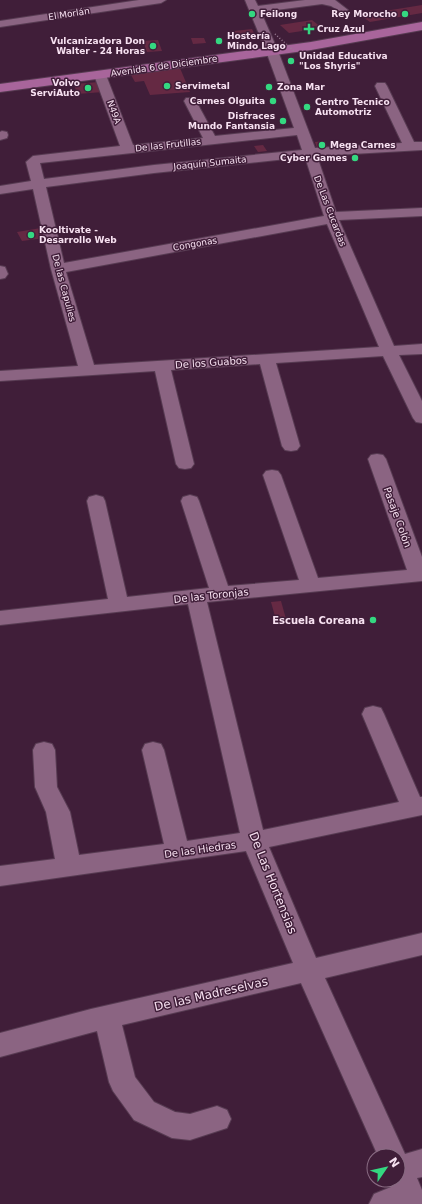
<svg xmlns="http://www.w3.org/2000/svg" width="422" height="1204" viewBox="0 0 422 1204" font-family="'DejaVu Sans',sans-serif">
<rect width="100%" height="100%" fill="#401e39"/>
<!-- building -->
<g fill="#652943">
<polygon points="422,5 422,13 370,22 360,15"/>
<polygon points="312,20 322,28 289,33 280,25"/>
<polygon points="252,29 256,37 238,38 234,31"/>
<polygon points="191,38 204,38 206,43 193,44"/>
<polygon points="158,40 162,51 147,52 143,41"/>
<polygon points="180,68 190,92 150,95 144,81 135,82 131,75"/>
<polygon points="99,82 103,92 77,94 74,84"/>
<polygon points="324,141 328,147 332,147 333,148 317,148 315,142"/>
<polygon points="263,145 267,151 258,152 254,146"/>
<polygon points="41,228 45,238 22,241 17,232"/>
<polygon points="281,601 286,619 276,620 271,602"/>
</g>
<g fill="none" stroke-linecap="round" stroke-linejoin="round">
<defs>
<g id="minor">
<polygon points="139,0 166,0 161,3 0,27 0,21"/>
<path d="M245 0H255L258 6 305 0H335L348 10 343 13 331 6 322 4 261 12 278 51 315 148 402 143 375 86 377 83H385L387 86 414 142H422V150L317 156 336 212 422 208V216L339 220 394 346 422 344V354L399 355 422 401V423L416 422 413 418 383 356 276 363 300 446 297 450 291 451 285 450 282 446 260 364 171 370 194 464 191 468 185 469 179 468 176 464 155 371 0 381V371L78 366 51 269 33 189 0 194V186L31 181 26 162 33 156 120 146 94 75 96 72H104L106 75 133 145 203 138 184 101 186 98H194L196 101 215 136 294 128 266 51ZM297 135 302 150 154 165 44 179 40 163ZM305 157 324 216 64 263 46 187 154 173ZM327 224 379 347 94 365 66 272Z"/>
<polygon points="2,131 7,132 8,135 7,138 0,140 0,132"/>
<polygon points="0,266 5,267 8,274 5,278 0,279"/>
<polygon points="377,454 383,455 386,459 422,557 422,581 207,602 263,830 399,802 362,714 365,708 373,706 381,708 384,714 420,797 422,797 422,815 269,847 316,958 422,933 422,955 325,978 405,1154 422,1149 422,1177 417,1178 422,1190 422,1204 369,1204 374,1194 391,1187 388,1180 398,1180 398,1156 378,1156 301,983 122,1025 135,1077 154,1102 175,1112 190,1114 217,1106 227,1110 231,1119 227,1128 190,1140 172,1138 134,1120 113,1091 109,1082 97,1031 0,1057 0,1033 91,1009 293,963 246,851 0,886 0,866 55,859 46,812 35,787 33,750 36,744 44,742 52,744 55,750 57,787 70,812 79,855 164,844 142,750 145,744 153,742 161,744 164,750 187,841 240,833 188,604 0,625 0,611 108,599 87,501 89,497 96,495 103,497 105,501 127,597 209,588 181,501 183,497 190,495 197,497 199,501 228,586 299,580 263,475 266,471 272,470 278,471 281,475 318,578 407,570 368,459 371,455"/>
</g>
<polygon id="major" points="422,22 422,30 311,50 0,92 0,84 311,42"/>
</defs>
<!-- minor casing -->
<use href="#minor" stroke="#573b52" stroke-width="2"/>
<!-- major casing -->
<use href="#major" stroke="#573b52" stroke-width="2"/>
<!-- minor -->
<use href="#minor" fill="#8b6482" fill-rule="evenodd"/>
<!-- major -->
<use href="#major" fill="#a8659b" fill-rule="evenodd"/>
<!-- path-bridge -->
<polyline stroke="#9b7f95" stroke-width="1.5" stroke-dasharray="1 2" stroke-linecap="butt" points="275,34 294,51"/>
</g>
<!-- markers -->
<g fill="#34d881" stroke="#401e39" stroke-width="1.5">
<circle cx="252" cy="14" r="4"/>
<circle cx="405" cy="14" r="4"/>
<path d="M307 23h4v4h4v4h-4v4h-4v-4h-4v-4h4z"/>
<circle cx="219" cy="41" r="4"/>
<circle cx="153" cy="46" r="4"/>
<circle cx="291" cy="61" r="4"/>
<circle cx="167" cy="86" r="4"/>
<circle cx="269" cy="87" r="4"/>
<circle cx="88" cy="88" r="4"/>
<circle cx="273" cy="101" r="4"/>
<circle cx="307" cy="107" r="4"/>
<circle cx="283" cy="121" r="4"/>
<circle cx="322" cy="145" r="4"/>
<circle cx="355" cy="158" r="4"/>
<circle cx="31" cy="235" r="4"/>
<circle cx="373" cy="620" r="4"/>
</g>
<g text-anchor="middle" stroke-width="3" stroke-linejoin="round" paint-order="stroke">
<!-- far-street labels -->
<g font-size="9" fill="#f7e1f1" stroke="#401e39">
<text transform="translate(69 14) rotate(-9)" y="3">El Morlán</text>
<text transform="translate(164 66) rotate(-8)" y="3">Avenida 6 de Diciembre</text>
<text transform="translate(114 112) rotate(70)" y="3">N49A</text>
<text transform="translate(168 145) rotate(-6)" y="3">De las Frutillas</text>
<text transform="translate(210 163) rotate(-6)" y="3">Joaquín Sumaita</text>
<text transform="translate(330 211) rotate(69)" y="3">De Las Cucardas</text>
<text transform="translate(195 244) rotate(-10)" y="3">Congonas</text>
<text transform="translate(64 288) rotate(75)" y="3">De las Capulies</text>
</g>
<!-- far-poi labels -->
<g font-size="9" font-weight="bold" fill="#f7e1f1" stroke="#401e39" text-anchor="start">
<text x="260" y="17">Feilong</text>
<text x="397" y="17" text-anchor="end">Rey Morocho</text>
<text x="317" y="32">Cruz Azul</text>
<text x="227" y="39">Hostería<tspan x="227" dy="10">Mindo Lago</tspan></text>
<text x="145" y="44" text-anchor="end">Vulcanizadora Don<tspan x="145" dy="10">Walter - 24 Horas</tspan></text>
<text x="299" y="59">Unidad Educativa<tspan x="299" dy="10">"Los Shyris"</tspan></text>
<text x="80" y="86" text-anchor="end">Volvo<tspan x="80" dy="10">ServiAuto</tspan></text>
<text x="175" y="89">Servimetal</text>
<text x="277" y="90">Zona Mar</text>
<text x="265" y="104" text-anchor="end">Carnes Olguita</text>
<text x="315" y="105">Centro Tecnico<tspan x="315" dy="10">Automotriz</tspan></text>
<text x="275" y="119" text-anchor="end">Disfraces<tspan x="275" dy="10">Mundo Fantansia</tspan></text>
<text x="330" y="148">Mega Carnes</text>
<text x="347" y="161" text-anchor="end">Cyber Games</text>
<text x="39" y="233">Kooltivate -<tspan x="39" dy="10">Desarrollo Web</tspan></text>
</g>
<!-- street labels -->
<g font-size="10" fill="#f7e1f1" stroke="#401e39">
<text transform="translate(211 362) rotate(-4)" y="4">De los Guabos</text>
<text transform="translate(398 517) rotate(70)" y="4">Pasaje Colón</text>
<text transform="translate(211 595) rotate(-6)" y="4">De las Toronjas</text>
<text transform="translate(200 849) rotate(-8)" y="4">De las Hiedras</text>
</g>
<!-- poi labels -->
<g font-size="10" font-weight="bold" fill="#f7e1f1" stroke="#401e39" text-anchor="end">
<text x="365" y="624">Escuela Coreana</text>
</g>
<!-- near-street labels -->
<g font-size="12" fill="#f7e1f1" stroke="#401e39">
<text transform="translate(273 883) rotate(68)" y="4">De Las Hortensias</text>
<text transform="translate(211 994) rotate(-13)" y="4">De las Madreselvas</text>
</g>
</g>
<!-- north arrow -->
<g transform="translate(386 1168) rotate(56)"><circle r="19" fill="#401e39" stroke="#896c83"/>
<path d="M0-3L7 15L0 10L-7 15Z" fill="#34d881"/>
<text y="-6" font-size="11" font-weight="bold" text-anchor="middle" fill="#f7e1f1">N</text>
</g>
</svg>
